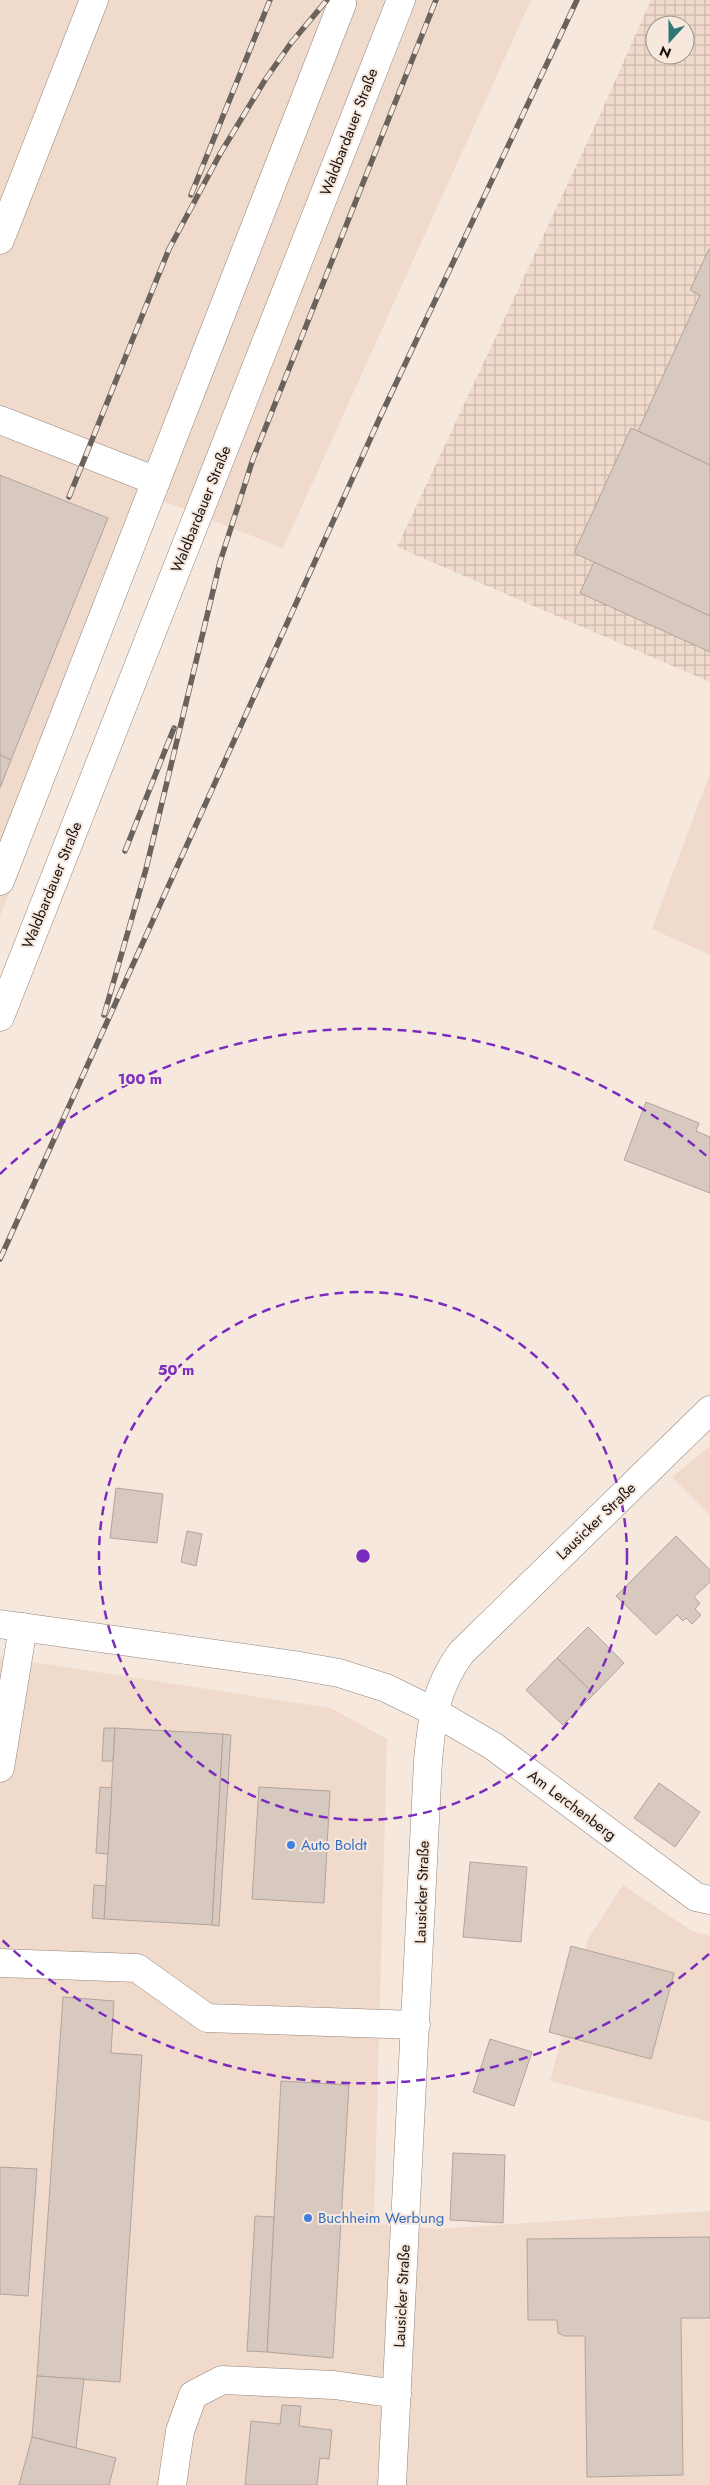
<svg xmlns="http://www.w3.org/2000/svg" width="710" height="2485" viewBox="0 0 710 2485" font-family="Jost,sans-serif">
<defs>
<pattern id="industrial-grid" width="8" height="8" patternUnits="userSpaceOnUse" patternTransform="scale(1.25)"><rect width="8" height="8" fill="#f0dacb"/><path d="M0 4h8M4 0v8" fill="none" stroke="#cdbaad"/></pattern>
</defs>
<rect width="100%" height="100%" fill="#f7e8de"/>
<!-- built -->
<g fill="#f0dacb">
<polygon points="0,0 531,0 283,548 163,501 0,916"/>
<polygon points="710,773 710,955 652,929"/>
<polygon points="710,1446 710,1515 672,1477"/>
<polygon points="0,1657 331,1708 387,1739 374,2223 437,2229 710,2211 710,2485 0,2485"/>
<polygon points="623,1885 694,1932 710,1936 710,2122 550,2081 588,1939"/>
</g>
<!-- industrial -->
<path fill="url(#industrial-grid)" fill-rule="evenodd" d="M651 0H710V682L397 547 594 128ZM655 25H685V55H655Z"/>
<!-- building -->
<g fill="#d7c9bf" stroke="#b2a49b">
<polygon points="709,249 710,249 710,465 638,431 700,295 690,290"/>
<polygon points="631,428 710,465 710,616 574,553"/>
<polygon points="0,475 108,518 11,760 0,755"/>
<polygon points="594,562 710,616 710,652 580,593"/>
<polygon points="0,755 11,760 0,788"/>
<polygon points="646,1102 699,1123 696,1131 710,1137 710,1193 624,1160"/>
<polygon points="116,1488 163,1494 157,1543 110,1538"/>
<polygon points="187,1531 202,1534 196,1566 181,1562"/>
<polygon points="676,1536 710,1570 710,1582 694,1597 700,1603 695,1609 701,1615 692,1624 686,1618 683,1621 677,1615 656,1635 616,1596"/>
<polygon points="588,1627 624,1663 594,1694 557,1658"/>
<polygon points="557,1658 594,1694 563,1725 526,1690"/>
<polygon points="104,1728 115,1728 113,1761 102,1761"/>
<polygon points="115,1728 223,1734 212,1925 104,1919"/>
<polygon points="223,1734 231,1735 219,1926 212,1925"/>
<polygon points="659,1783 700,1812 675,1847 634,1818"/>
<polygon points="100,1787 112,1788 108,1854 96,1853"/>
<polygon points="259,1787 330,1791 324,1903 252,1899"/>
<polygon points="470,1862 527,1867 521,1942 463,1937"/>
<polygon points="94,1885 106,1886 104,1919 92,1918"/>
<polygon points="571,1946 674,1973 651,2059 549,2032"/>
<polygon points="63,1997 114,2001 111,2053 142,2055 120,2382 37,2376"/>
<polygon points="490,2039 532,2052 514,2106 473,2092"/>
<polygon points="281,2081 349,2085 333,2358 267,2352"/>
<polygon points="453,2153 505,2155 503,2223 450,2220"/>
<polygon points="0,2167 37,2169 28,2296 0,2294"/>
<polygon points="255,2216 274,2217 267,2352 247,2351"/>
<polygon points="710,2237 710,2318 681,2318 683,2475 587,2477 585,2336 564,2336 558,2333 557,2320 528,2320 527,2239"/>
<polygon points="37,2376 84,2379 76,2448 32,2437"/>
<polygon points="282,2405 301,2406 299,2426 332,2430 329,2459 320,2458 317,2485 245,2485 251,2421 280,2424"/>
<polygon points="32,2437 116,2458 109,2485 19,2485"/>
</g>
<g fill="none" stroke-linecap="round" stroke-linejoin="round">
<defs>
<g id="minor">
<polyline points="0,240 94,0"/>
<polyline points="0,420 156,481"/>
<polyline points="0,881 342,4 338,0"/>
<polyline points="0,1017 401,0"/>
<polyline points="0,1624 294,1665 339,1673 386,1688 433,1711 493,1746 696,1897 710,1900"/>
<polyline points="0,1768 23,1627"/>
<polyline points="0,1963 137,1968 207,2018 416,2025"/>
<polyline points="172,2485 180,2431 193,2395 222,2380 334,2385 397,2394"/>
</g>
<path id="major" d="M392 2485 428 1761C432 1718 435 1689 461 1653L710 1410"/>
</defs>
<!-- minor casing -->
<use href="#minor" stroke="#91847b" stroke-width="29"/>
<!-- major casing -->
<use href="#major" stroke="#91847b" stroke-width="29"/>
<!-- minor -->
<use href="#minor" stroke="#fff" stroke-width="28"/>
<!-- major -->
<use href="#major" stroke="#fff" stroke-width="28"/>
<defs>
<g id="rail">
<polyline points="191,195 270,0"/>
<polyline points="69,497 169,249 220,154 265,80 291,43 327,0"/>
<polyline points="125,851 174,728"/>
<polyline points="104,1015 146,869 220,562 253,459 436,0"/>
<polyline points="0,1259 382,413 577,0"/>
</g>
</defs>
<!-- rail casing -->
<use href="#rail" stroke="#6a625c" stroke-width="5.5"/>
<!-- rail -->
<use href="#rail" stroke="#f7e8de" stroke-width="4" stroke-dasharray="11" stroke-linecap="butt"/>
</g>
<!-- distance rings -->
<g fill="none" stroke="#7b2cbf" stroke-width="2.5" stroke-dasharray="9 6">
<circle cx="363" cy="1556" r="264"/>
<path d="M709 1954A527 527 0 0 1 0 1938M0 1174A527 527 0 0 1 709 1158"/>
</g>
<!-- markers -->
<g fill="#3f7fe0" stroke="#f7e8de" stroke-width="2">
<circle cx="291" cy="1845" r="5"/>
<circle cx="308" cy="2218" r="5"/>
</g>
<g text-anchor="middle" stroke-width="4" stroke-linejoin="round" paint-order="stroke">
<!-- street labels -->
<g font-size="15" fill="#191410" stroke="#f7e8de">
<text transform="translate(349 132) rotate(-69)" y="5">Waldbardauer Straße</text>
<text transform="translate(201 509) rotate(-68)" y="5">Waldbardauer Straße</text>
<text transform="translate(52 885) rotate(-68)" y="5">Waldbardauer Straße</text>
<text transform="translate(596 1521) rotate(-44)" y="5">Lausicker Straße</text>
<text transform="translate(572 1805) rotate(37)" y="5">Am Lerchenberg</text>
<text transform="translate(422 1892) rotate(-88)" y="5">Lausicker Straße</text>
<text transform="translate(402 2296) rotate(-87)" y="5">Lausicker Straße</text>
</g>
<!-- shop labels -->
<g font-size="15" fill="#366cbe" stroke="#f7e8de" text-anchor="start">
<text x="301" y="1850">Auto Boldt</text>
<text x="318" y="2223">Buchheim Werbung</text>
</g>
</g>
<circle cx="363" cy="1556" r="8" fill="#7b2cbf" stroke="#f7e8de" stroke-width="2.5"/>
<g font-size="15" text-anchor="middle" font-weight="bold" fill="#7b2cbf" stroke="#f7e8de" stroke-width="4" stroke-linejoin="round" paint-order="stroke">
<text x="140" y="1084">100 m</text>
<text x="176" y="1375">50 m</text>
</g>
<!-- north arrow -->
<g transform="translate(670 40) rotate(201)"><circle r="24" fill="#f7e8de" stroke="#9e938c"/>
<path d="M0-4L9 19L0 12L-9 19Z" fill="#2e7774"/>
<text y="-8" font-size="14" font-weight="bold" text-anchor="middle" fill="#191410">N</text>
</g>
</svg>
